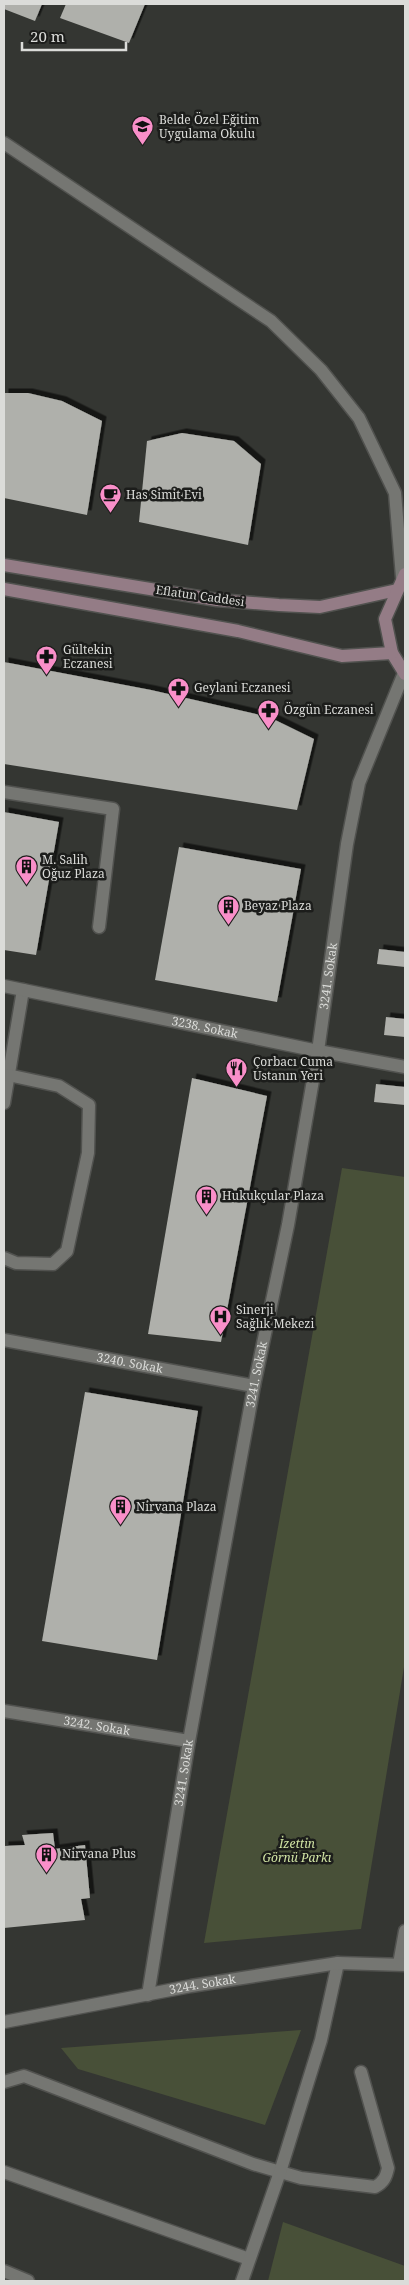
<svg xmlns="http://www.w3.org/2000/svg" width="409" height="2285" viewBox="0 0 409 2285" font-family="'Noto Serif',serif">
<defs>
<filter id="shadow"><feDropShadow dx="4.5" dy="-4.5" stdDeviation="0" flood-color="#0009"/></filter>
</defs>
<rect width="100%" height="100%" fill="#343632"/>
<!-- green -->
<g fill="#485038">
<polygon points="342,1168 405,1177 405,1661 361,1929 204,1943"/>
<polygon points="301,2030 265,2125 78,2069 61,2048"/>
<polygon points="283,2222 405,2266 405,2281 268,2281"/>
</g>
<!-- building -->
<g fill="#afb0ab" filter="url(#shadow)">
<polygon points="4,4 42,4 35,21 4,9"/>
<polygon points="66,4 145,4 129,43 60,18"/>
<polygon points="4,393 28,393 62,401 102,421 87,515 4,498"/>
<polygon points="182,433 234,441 261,464 248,545 139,522 147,441"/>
<polygon points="4,662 151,690 269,717 314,739 297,810 4,764"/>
<polygon points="4,812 59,822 36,955 4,950"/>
<polygon points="179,847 301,869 277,1002 155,980"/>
<polygon points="379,949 405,952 405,967 377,964"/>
<polygon points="386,1017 405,1019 405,1037 384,1035"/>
<polygon points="192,1078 267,1096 221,1342 148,1334"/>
<polygon points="376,1084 405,1087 405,1105 374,1102"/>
<polygon points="85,1392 198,1411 157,1660 42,1641"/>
<polygon points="53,1833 55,1849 85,1845 90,1898 81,1899 85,1920 4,1928 4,1846 25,1845 22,1835"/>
</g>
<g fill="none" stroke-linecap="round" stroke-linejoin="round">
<defs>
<g id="lane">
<polyline points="4,792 113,809 99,927"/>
<polyline points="4,1103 23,990"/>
<polyline points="4,1258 16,1263 53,1264 67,1251 88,1153 89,1105 59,1086 8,1075"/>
<path d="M4 2082 24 2076 253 2164 301 2178 375 2187C384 2182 386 2177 388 2168L361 2072"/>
<polyline points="4,2172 249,2259"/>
<polyline points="4,2271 28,2281"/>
<polyline points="242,2281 280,2172 321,2040 338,1963"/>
</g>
<g id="street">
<polyline points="4,143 271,321 321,370 359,418 395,493 402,577"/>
<path id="s1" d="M4 986 318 1051 405 1067"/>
<path id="s2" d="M4 1340 254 1386"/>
<path id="s3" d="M4 1711 189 1741"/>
<polyline points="399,1964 405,1931"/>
<path id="s4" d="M148 1995 189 1741 254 1386 288 1225 318 1051 347 844 359 783 404 673"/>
<path id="s5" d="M4 2022 191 1986 338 1963 405 1965"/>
</g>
<g id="secondary">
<polyline points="4,565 217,600 279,605 320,607 397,590"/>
<polyline points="405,574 385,619 392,653 405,674"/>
<polyline points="4,589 238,631 342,656 392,653"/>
</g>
</defs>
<!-- lane casing -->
<use href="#lane" stroke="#51524f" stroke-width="15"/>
<!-- street casing -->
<use href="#street" stroke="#51524f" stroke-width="15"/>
<!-- secondary casing -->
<use href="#secondary" stroke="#51524f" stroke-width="15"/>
<!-- lane -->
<use href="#lane" stroke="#757672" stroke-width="12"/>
<!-- street -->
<use href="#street" stroke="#757672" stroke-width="12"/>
<!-- secondary -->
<use href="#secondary" stroke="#947c86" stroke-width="12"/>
</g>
<!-- icons -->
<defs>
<symbol id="school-pin" viewBox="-11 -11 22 30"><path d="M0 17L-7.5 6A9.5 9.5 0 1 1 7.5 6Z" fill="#f98fc9" stroke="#1c1d1b"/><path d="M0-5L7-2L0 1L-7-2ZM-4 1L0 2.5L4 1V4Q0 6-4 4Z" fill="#111"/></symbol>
<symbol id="cafe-pin" viewBox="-11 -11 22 30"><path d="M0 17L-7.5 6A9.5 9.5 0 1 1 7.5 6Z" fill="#f98fc9" stroke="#1c1d1b"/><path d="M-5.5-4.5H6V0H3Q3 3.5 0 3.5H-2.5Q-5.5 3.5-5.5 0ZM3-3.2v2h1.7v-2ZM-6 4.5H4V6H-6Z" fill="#111"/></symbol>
<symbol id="pharmacy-pin" viewBox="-11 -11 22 30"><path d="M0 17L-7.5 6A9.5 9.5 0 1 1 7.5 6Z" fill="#f98fc9" stroke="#1c1d1b"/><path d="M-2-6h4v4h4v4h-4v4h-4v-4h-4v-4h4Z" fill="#111"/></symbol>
<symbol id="building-pin" viewBox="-11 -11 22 30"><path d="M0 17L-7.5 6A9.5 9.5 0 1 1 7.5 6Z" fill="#f98fc9" stroke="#1c1d1b"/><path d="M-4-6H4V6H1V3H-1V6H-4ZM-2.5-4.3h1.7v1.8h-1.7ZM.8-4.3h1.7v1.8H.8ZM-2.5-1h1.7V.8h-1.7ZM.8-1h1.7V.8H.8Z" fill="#111"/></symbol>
<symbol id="restaurant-pin" viewBox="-11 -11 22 30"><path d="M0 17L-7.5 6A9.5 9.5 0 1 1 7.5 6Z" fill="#f98fc9" stroke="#1c1d1b"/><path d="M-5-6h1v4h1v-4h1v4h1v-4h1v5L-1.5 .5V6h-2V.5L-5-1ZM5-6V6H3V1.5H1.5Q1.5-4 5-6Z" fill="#111"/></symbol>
<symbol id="hospital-pin" viewBox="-11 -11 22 30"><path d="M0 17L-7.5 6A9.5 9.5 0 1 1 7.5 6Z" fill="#f98fc9" stroke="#1c1d1b"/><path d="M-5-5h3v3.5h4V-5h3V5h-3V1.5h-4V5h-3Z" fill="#111"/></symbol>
</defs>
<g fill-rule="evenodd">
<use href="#school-pin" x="130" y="114" width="25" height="34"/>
<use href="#cafe-pin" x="98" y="482" width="25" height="34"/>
<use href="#pharmacy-pin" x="34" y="644" width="25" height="34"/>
<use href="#pharmacy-pin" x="166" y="676" width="25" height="34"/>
<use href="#pharmacy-pin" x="256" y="698" width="25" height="34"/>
<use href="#building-pin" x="14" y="854" width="25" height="34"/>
<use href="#building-pin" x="216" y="894" width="25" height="34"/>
<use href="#restaurant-pin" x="224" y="1056" width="25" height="34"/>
<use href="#building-pin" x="194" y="1184" width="25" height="34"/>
<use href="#hospital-pin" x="208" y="1304" width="25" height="34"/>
<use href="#building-pin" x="108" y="1494" width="25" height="34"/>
<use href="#building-pin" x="34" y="1842" width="25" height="34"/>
</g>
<g text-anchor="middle" stroke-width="5" stroke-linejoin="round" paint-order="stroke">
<!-- poi labels -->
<g font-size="12" fill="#dbdcd9" stroke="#1c1d1b" text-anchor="start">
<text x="159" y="124">Belde Özel Eğitim<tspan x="159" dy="14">Uygulama Okulu</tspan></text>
<text x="126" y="499">Has Simit Evi</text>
<text x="63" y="654">Gültekin<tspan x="63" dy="14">Eczanesi</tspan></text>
<text x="194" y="692">Geylani Eczanesi</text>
<text x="284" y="714">Özgün Eczanesi</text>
<text x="42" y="864">M. Salih<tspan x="42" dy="14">Oğuz Plaza</tspan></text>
<text x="244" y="910">Beyaz Plaza</text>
<text x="253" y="1066">Çorbacı Cuma<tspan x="253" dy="14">Ustanın Yeri</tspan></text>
<text x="222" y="1200">Hukukçular Plaza</text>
<text x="236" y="1314">Sinerji<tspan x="236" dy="14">Sağlık Mekezi</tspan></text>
<text x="136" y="1511">Nirvana Plaza</text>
<text x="62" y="1858">Nirvana Plus</text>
</g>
<!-- street labels -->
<g font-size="12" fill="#dbdcd9" stroke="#1c1d1b">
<text transform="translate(200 596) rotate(8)" y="4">Eflatun Caddesi</text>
<text dy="4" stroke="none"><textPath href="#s4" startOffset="1035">3241. Sokak</textPath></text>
<text dy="4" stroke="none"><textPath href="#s1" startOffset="205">3238. Sokak</textPath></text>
<text dy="4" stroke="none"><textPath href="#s2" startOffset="128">3240. Sokak</textPath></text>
<text dy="4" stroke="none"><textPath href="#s4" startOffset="630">3241. Sokak</textPath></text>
<text dy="4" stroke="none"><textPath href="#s3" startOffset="94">3242. Sokak</textPath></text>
<text dy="4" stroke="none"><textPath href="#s4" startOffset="225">3241. Sokak</textPath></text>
<text dy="4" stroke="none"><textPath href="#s5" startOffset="202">3244. Sokak</textPath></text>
</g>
<!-- park labels -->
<g font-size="12" font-style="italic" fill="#d1e4a4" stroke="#1c1d1b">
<text x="297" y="1848">İzettin<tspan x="297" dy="14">Görnü Parkı</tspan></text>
</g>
</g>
<!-- border -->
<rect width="409" height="2285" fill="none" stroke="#dbdcd9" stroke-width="10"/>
<!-- scale -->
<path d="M22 42v8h104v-8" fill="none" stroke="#dbdcd9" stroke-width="2.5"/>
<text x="30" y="42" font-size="15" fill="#dbdcd9" stroke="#1c1d1b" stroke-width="4" paint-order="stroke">20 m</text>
</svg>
